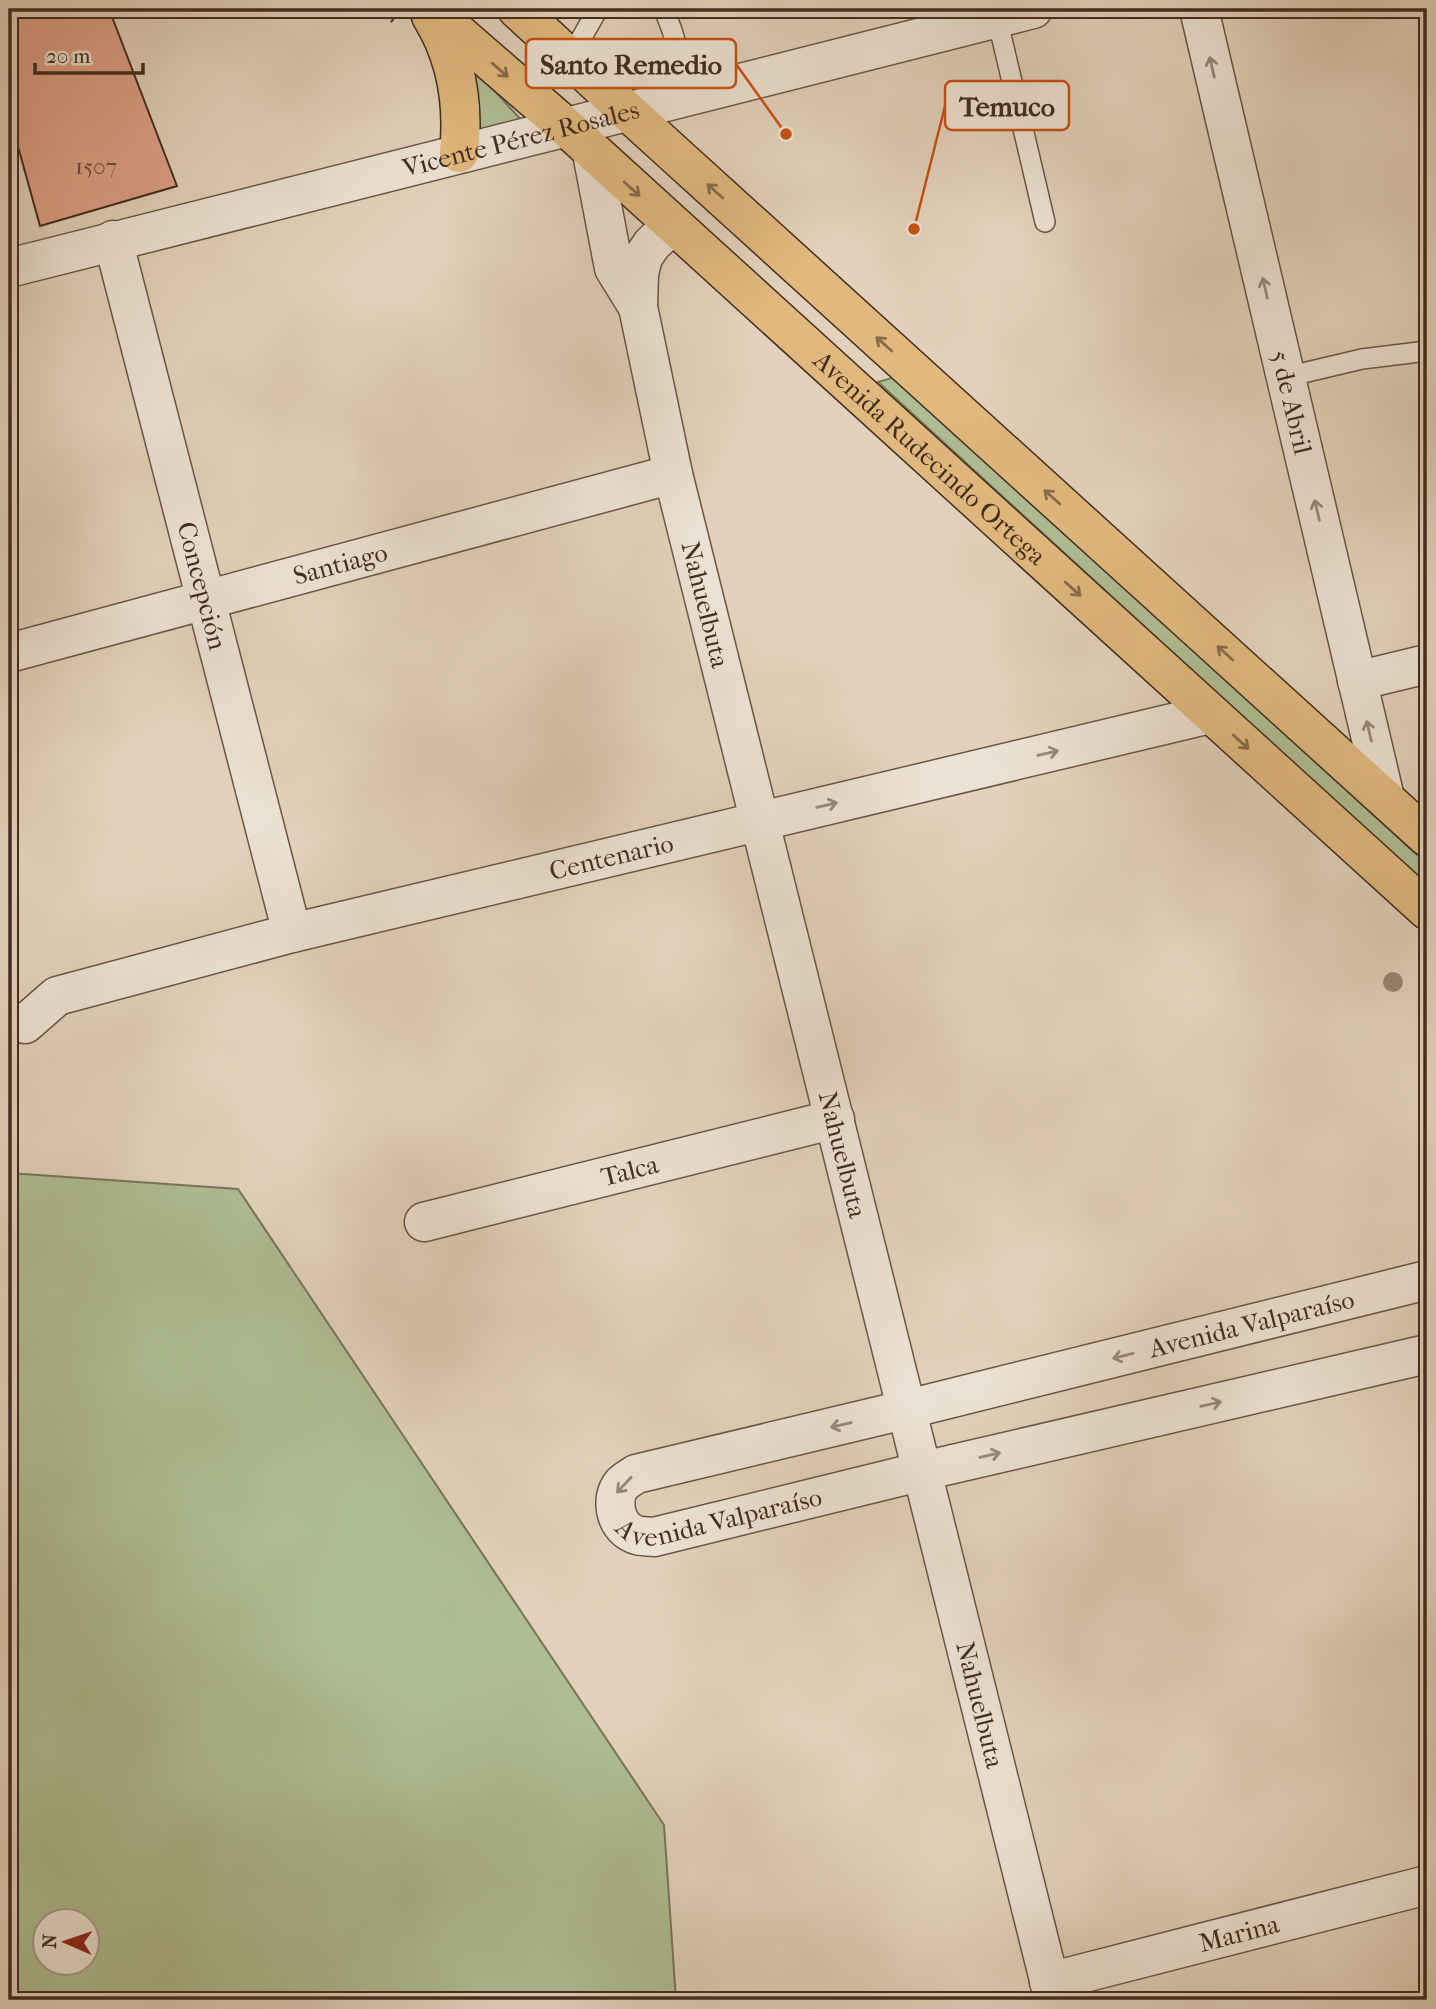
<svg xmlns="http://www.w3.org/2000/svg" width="1436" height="2009" viewBox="0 0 1436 2009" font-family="'IM FELL French Canon',serif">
<rect width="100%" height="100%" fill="#e2d2bb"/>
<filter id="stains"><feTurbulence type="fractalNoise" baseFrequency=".00286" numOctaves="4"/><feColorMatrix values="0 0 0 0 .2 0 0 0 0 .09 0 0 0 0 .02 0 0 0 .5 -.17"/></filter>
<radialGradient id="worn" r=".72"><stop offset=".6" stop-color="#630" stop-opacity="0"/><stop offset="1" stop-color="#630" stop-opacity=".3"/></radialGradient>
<!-- green -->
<g fill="#afbd93" stroke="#787559" stroke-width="2" fill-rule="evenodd">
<polygon points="474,68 523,122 478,133"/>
<polygon points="895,377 1427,864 1427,886 878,382"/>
<path d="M9 1173 238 1189 664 1825 676 2000H9ZM46 1922H88V1964H46Z"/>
</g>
<!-- building -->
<polygon fill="#dda087" stroke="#422d1f" stroke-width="2" points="9,9 109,9 177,186 40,226 9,114"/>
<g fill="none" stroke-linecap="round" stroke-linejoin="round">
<defs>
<g id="service">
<path d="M664 9C676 38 683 65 687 96"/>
<polyline points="997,18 1045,222"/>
<polyline points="570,58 598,9"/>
<polyline points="1286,377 1362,359 1427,351"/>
</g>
<g id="minor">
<path id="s1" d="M1199 9 1385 798"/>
<path id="s2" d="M113 240 292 933"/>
<path id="s3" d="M9 268 1033 9"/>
<path id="s4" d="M9 653 673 474"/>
<polyline points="1357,681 1427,664"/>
<path id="s5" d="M25 1024 57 996 292 933 1210 714"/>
<path id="s6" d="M424 1222 835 1119"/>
<path id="s7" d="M908 1409 636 1474C632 1477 626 1480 622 1484 610 1498 615 1525 632 1533 638 1537 646 1536 654 1537L923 1471"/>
<path id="s8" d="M1049 1982 1427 1885"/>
</g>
<g id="tertiary">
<polyline points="592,153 614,268 638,307"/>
<path id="s9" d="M672 225 652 244 643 257 639 274 638 307 673 474 1054 2000"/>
<path id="s10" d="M908 1409 1427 1280"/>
<polyline points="923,1471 1427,1354"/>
</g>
<g id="primary">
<path id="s11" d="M430 9 565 126 1427 910"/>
<polyline points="517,9 627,111 1427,837"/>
<path d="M431 16C457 58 464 105 459 153"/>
</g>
</defs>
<!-- service casing -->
<use href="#service" stroke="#6a5646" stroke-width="22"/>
<!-- minor casing -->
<use href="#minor" stroke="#6a5646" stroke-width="41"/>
<!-- tertiary casing -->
<use href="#tertiary" stroke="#6a5646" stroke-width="41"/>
<!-- primary casing -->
<use href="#primary" stroke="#422d1f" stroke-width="41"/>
<!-- path -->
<polyline stroke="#422d1f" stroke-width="4.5" stroke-dasharray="2 3.5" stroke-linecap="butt" points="379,9 394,22"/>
<!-- service -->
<use href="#service" stroke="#ece2d3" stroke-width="19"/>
<!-- minor -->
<use href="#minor" stroke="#ece2d3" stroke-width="38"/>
<!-- tertiary -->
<use href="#tertiary" stroke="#ece2d3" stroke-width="38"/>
<!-- primary -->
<use href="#primary" stroke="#e1b97e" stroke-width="38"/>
</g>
<!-- trees -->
<circle fill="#968772" cx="1393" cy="982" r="10"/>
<!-- one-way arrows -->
<defs><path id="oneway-shaft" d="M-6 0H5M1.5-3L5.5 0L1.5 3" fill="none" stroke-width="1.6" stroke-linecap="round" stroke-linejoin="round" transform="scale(1.75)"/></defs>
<g stroke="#978879">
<use href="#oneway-shaft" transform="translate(1212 67) rotate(-103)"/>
<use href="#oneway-shaft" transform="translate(1265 288) rotate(-103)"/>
<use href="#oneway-shaft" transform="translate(1317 510) rotate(-103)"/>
<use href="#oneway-shaft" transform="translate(1369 731) rotate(-103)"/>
<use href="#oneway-shaft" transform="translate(1048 753) rotate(-13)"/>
<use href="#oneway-shaft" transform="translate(827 805) rotate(-13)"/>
<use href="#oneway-shaft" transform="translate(1123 1356) rotate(166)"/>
<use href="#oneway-shaft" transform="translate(1211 1404) rotate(-13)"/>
<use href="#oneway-shaft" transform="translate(841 1425) rotate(167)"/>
<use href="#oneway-shaft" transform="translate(990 1455) rotate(-13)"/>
<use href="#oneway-shaft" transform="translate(624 1485) rotate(133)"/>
</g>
<g stroke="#8a6c4a">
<use href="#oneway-shaft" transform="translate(500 70) rotate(41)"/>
<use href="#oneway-shaft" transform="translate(632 189) rotate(42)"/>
<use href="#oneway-shaft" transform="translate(715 191) rotate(-138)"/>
<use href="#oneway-shaft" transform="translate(884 344) rotate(-138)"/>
<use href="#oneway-shaft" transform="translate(1052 497) rotate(-138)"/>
<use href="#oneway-shaft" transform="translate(1073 589) rotate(42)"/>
<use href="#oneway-shaft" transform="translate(1225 653) rotate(-138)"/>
<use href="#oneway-shaft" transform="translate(1241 742) rotate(42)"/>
</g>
<g text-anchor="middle" stroke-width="7" stroke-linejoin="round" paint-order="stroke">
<!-- number labels -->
<g font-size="23" fill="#694a39">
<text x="96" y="174">1507</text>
</g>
<!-- street labels -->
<g font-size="26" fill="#422d1f" stroke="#ece2d3">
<text dy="9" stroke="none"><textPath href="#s3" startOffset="528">Vicente Pérez Rosales</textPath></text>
<text dy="9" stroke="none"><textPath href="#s1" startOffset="404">5 de Abril</textPath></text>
<text dy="9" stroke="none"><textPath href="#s11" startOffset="672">Avenida Rudecindo Ortega</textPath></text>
<text dy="9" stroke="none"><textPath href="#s4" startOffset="343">Santiago</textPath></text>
<text dy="9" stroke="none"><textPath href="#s2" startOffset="357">Concepción</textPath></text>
<text dy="9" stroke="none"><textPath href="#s9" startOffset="399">Nahuelbuta</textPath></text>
<text dy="9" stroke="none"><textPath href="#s5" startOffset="614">Centenario</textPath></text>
<text dy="9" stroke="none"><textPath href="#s9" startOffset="966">Nahuelbuta</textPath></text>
<text dy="9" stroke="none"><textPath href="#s6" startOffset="212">Talca</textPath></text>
<text dy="9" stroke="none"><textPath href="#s10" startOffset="354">Avenida Valparaíso</textPath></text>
<text dy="9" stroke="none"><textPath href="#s7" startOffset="443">Avenida Valparaíso</textPath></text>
<text dy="9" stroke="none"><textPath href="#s9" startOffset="1533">Nahuelbuta</textPath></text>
<text dy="9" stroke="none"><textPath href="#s8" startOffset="196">Marina</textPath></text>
</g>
</g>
<!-- callouts -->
<path fill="none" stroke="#c75010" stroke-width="2.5" d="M786 134L736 64M914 229L945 106"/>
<g fill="#c75010" stroke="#ece2d3" stroke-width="2.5">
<circle cx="786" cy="134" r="7"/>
<circle cx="914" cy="229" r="7"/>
</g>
<g fill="#ece2d3" stroke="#c75010" stroke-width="2.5">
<rect x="526" y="39" width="210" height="49" rx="7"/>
<rect x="945" y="81" width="124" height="49" rx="7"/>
</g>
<g font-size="28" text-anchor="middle" font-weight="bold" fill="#422d1f">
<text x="631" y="74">Santo Remedio</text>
<text x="1007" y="116">Temuco</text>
</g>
<!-- margin -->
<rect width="1436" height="2009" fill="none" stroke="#e2d2bb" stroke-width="35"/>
<rect x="10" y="10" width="1415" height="1988" fill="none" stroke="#422d1f" stroke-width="3.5"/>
<rect x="18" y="18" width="1401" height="1974" fill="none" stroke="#422d1f" stroke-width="2"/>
<!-- north arrow -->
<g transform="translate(66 1942) rotate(272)"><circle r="33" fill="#ece2d3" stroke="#a89a8b" stroke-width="2"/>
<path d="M0-5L12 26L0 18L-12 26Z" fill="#8f2418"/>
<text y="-10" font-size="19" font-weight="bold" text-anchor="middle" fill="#422d1f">N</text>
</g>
<!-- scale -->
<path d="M35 63v10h108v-10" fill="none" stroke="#422d1f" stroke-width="3.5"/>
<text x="46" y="63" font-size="21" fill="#422d1f" stroke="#ece2d3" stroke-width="5" paint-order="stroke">20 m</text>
<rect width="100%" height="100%" filter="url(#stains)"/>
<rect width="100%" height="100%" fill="url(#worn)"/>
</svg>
